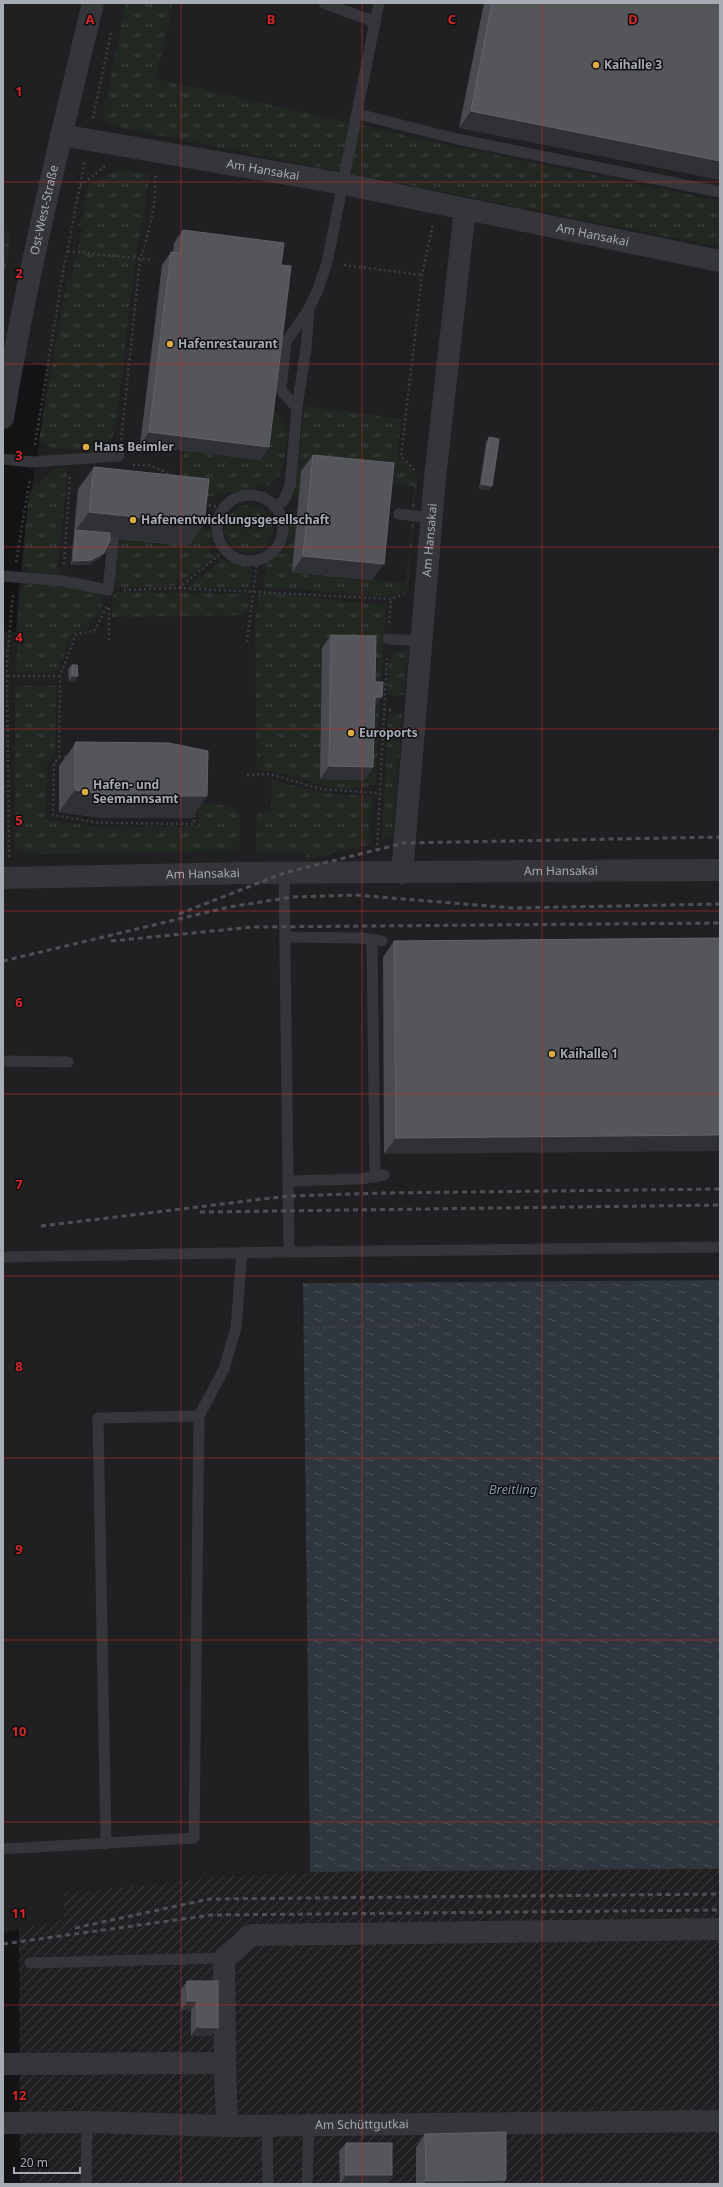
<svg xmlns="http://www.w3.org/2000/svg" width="723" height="2187" viewBox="0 0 723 2187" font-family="'Noto Sans',sans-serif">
<defs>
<pattern id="industrial-furrows" width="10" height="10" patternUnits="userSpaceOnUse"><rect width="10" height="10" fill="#202022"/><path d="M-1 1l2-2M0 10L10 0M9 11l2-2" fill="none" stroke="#3e3e40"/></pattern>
<pattern id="grass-tufts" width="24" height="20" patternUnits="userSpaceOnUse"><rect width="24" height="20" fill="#212822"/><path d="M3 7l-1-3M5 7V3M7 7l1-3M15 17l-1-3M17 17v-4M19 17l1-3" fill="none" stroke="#3e4440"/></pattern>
<pattern id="water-ripples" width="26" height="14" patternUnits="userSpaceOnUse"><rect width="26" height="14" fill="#2f363d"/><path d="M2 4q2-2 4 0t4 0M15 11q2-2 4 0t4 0" fill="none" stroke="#4a5057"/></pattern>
</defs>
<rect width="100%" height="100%" fill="#141416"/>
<!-- built -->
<polygon fill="#202022" points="3,3 720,3 720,1280 303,1283 310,1872 229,1876 64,1893 64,1919 3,1933 3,631 16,632 17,610 26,524 40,438 48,367 3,356"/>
<!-- industrial -->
<polygon fill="url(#industrial-furrows)" points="720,1869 720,2184 20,2184 19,1929 64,1919 64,1893 229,1876 310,1872"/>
<!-- grass -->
<g fill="url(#grass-tufts)">
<polygon points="126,3 173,3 156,79 453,146 720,201 720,247 112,126 103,116"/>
<path d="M122 169 150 174 135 263 115 429C112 441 109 447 98 453L75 449 51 448 39 440 67 280H71L83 227 79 226 89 184Z"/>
<polygon points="3,225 11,236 3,285"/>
<path d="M267 404 274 409 288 430 284 463 279 476 270 485 201 498C184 479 174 478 184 451L260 460Z"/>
<polygon points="305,406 401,419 397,456 417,476 415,508 412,507 414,486 382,482 299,498 292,495"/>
<polygon points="68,467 57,571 55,575 30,573 26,571 29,567 22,566 29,493 54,469"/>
<circle cx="249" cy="529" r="24"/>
<polygon points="298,509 292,572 406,583 411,524 414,524 408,590 387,596 263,587 267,561 282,553 289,511"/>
<polygon points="190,527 212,529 209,553 214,556 212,560 172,587 116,587 114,584 119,539"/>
<polygon points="222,560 253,568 251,582 248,588 187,587"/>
<polygon points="28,584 92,589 100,591 102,596 102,612 98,616 90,619 89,628 72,634 57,673 16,672 20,595 20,591"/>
<polygon points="116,592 246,594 249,602 246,615 112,617 113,595"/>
<path d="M268 593 386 605 375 784C336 800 297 771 257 770L255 625 258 598 259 595Z"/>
<polygon points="393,650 408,650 405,695 388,695 389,662"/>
<path d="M15 686H56L55 754 47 762 46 818 52 821 100 827 198 826 199 803C244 806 241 807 239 851L43 854 20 852 15 847Z"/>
<polygon points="402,714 393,837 382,841 388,715"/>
<polygon points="272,780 320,793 372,796 371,844 306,860 306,853 258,853 256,844 257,813 271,812"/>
</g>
<!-- water -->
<polygon fill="url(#water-ripples)" points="720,1280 720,1869 310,1872 303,1283"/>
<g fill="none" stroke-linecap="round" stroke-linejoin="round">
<!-- path -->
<g stroke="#3c3d41" stroke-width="2.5" stroke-dasharray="2 3" stroke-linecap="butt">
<polyline points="93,118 111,33"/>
<polyline points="80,186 105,166"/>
<polyline points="68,251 153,260"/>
<polyline points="344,265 422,275"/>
<path d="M121 440 140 260C149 233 157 203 155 174"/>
<polyline points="35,445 62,278 85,160"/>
<polyline points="133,465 149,465 177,477"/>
<polyline points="414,470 401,456 422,275 433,224"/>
<polyline points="204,504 223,508"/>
<polyline points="16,562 30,478"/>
<polyline points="64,564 70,475"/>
<polyline points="179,588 225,550"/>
<polyline points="124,590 179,588 391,599 404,594"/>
<polyline points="107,607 94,631 76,634 60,676 59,757 54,763 53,815 100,823 194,824 194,813"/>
<polyline points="389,623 391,599"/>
<polyline points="109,640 109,607"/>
<polyline points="247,642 257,560"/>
<polyline points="8,676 60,676"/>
<polyline points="384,710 394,710"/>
<polyline points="59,757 68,757"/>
<polyline points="247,775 270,774 321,789 379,793"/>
<polyline points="377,850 387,656"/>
<polyline points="9,857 7,662 13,592"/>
<polyline points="303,1328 439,1324"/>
</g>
<!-- service -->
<g stroke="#35363a" stroke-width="11">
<polyline points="324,3 375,22 379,3"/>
<polyline points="358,114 457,139 720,192"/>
<polyline points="297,408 281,390 286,342 308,310"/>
<polyline points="3,459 32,462 119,456"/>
<circle cx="250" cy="528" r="33"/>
<polyline points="275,507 284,500 290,486 297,408 306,348 309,308 317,292 327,263 375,22"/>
<polyline points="399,514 432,518"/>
<polyline points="3,576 63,581 108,590 113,541"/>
<polyline points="388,639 422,641"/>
<polyline points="284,873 289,1252 720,1247"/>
<polyline points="285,937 361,938 382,941"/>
<polyline points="372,940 375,1177"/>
<polyline points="3,1061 68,1062"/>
<polyline points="288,1181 360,1179 384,1175"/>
<polyline points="3,1257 289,1252"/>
<polyline points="106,1844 98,1418 199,1416"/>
<polyline points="3,1849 194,1838 199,1416 224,1369 236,1327 242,1252"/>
<polyline points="30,1963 224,1958"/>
<polyline points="267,2125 268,2184"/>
<polyline points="86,2184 87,2122"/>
<polyline points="307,2184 309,2125"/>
</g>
<!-- minor -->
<g stroke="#35363a" stroke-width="22">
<path id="s1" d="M61 135 344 184 720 261"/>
<path id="s2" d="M402 873 435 478 465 209"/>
<path id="s3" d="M3 878 245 873 720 870"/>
<polyline points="225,2063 227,2126"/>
<polyline points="3,2064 225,2063 224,1958 252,1935 720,1929"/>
<path id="s4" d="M3 2123 87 2122 227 2126 720 2121"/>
</g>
<!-- tertiary -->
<path stroke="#35363a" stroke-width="22" id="s5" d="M3 418C26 279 60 140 93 3"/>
<!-- rail -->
<g stroke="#4f5055" stroke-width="3" stroke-dasharray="5 4" stroke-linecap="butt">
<polyline points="179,914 284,873 404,843 720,837"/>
<polyline points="111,941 254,927 720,923"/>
<polyline points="3,961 229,907 292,897 356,895 512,908 720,904"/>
<polyline points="200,1212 720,1205"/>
<polyline points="41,1226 288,1196 384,1193 720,1189"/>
<polyline points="75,1928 209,1899 720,1894"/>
<polyline points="3,1944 211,1915 720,1910"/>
</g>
</g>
<!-- wall -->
<g fill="#4a4b50">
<polygon points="484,3 720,3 459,128"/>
<polygon points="183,230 281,265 269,447 260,460 140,445 162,265 171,252 173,252 174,243"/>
<polygon points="489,437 489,490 479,489 486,442"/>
<polygon points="313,455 372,580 292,572 301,471"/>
<polygon points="94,467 189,546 110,538 101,557 88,565 71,565 78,489"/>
<polygon points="331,635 374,709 373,767 364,780 320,779 322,648"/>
<polygon points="72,665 78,676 74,681 69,681 68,669"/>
<polygon points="75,744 192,818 103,818 59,812 59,766"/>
<polygon points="720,938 384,1154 383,957 394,941"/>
<polygon points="187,1981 218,1981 211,2036 191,2036 191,2010 181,2010 181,1990"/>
<polygon points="425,2134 506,2180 503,2184 416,2184 416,2147"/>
<polygon points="346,2143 392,2175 386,2184 340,2184 339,2152"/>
</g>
<!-- shaded-wall -->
<g fill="#303134">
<polygon points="471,111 720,161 720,180 459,128"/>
<polygon points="149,432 269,447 260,460 140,445"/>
<polygon points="482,484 492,486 489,490 479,489"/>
<polygon points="89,512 204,524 189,546 76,534 76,530"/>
<polygon points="104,553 101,557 88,565 71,565 74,561"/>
<polygon points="303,556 384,564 372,580 292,572"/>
<polygon points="72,676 78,676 74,681 69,681"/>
<polygon points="375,697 382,697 373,710"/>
<polygon points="329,766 373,767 364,780 320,779"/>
<polygon points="75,790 207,796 192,818 103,818 59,812"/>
<polygon points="720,1135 720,1151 384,1154 396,1138"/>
<polygon points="188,2001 197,2001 191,2010 181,2010"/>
<polygon points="197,2027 218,2028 211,2036 191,2036"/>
<polygon points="346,2175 392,2175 386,2184 340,2184"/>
<polygon points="506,2180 503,2184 424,2184 426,2181"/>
</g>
<!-- building -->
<g fill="#54565a" stroke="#616368">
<polygon points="492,3 720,3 720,161 471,111"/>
<polygon points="183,230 284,243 281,265 291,266 269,447 149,432 171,252 180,253"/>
<polygon points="489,437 499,439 492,486 482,484"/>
<polygon points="313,455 394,463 384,564 303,556"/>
<polygon points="94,467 209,479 204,524 89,512"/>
<polygon points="76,530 110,533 110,540 104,553 91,560 74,561"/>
<polygon points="331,635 376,636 375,682 383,682 382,697 375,697 373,767 329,766"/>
<polygon points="72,665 77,665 78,676 72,676"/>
<polygon points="76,742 169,743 208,751 207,796 118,796 75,790 75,744"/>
<polygon points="720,938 720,1135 396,1138 394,941"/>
<polygon points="187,1981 218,1981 218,2028 197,2027 197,2001 188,2001"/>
<polygon points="506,2132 506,2180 426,2181 425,2134"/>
<rect x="346" y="2143" width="46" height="32"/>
</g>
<!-- grid -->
<path fill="none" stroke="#d62828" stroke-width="1" stroke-opacity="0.55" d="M181 3V2184M362 3V2184M542 3V2184M3 182H720M3 364H720M3 547H720M3 729H720M3 911H720M3 1094H720M3 1276H720M3 1458H720M3 1640H720M3 1822H720M3 2005H720"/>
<!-- markers -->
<g fill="#dfac42" stroke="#0f0f11" stroke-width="1.5">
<circle cx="596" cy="65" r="4"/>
<circle cx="170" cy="344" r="4"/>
<circle cx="86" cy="447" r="4"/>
<circle cx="133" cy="520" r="4"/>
<circle cx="351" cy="733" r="4"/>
<circle cx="85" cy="792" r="4"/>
<circle cx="552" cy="1054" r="4"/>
</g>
<g text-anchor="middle" stroke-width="3" stroke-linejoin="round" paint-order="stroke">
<!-- poi labels -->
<g font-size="12" font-weight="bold" fill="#a7abb4" stroke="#0f0f11" text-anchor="start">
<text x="604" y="69">Kaihalle 3</text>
<text x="178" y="348">Hafenrestaurant</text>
<text x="94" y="451">Hans Beimler</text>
<text x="141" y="524">Hafenentwicklungsgesellschaft</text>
<text x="359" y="737">Euroports</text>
<text x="93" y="789">Hafen- und<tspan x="93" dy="14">Seemannsamt</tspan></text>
<text x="560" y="1058">Kaihalle 1</text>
</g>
<!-- street labels -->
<g font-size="12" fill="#a7abb4" stroke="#0f0f11">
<text dy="4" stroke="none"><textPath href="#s1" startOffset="205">Am Hansakai</textPath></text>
<text dy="4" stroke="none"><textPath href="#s5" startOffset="212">Ost-West-Straße</textPath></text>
<text dy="4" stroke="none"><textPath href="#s1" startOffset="541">Am Hansakai</textPath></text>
<text dy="4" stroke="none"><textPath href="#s2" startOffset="334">Am Hansakai</textPath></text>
<text dy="4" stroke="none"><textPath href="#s3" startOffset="558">Am Hansakai</textPath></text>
<text dy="4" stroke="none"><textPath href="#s3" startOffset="200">Am Hansakai</textPath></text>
<text dy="4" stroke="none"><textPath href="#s4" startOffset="359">Am Schüttgutkai</textPath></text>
</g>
<!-- water labels -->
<g font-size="13" font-style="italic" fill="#8198ac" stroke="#0f0f11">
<text x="513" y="1494">Breitling</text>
</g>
</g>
<g font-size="13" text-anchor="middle" font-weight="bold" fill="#d62828" stroke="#0f0f11" stroke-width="3" stroke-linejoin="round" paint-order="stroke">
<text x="90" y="24">A</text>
<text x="271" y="24">B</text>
<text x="452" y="24">C</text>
<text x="633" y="24">D</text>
<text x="19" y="96">1</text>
<text x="19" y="278">2</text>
<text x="19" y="460">3</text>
<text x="19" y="642">4</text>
<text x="19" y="825">5</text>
<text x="19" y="1007">6</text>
<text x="19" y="1189">7</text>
<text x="19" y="1371">8</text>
<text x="19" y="1554">9</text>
<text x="19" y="1736">10</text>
<text x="19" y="1918">11</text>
<text x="19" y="2100">12</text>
</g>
<!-- border -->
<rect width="723" height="2187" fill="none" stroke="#a7abb4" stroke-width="8"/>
<!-- scale -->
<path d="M14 2167v6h66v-6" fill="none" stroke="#a7abb4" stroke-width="2"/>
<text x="20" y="2167" font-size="12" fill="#a7abb4" stroke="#0f0f11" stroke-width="3" paint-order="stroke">20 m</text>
</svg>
